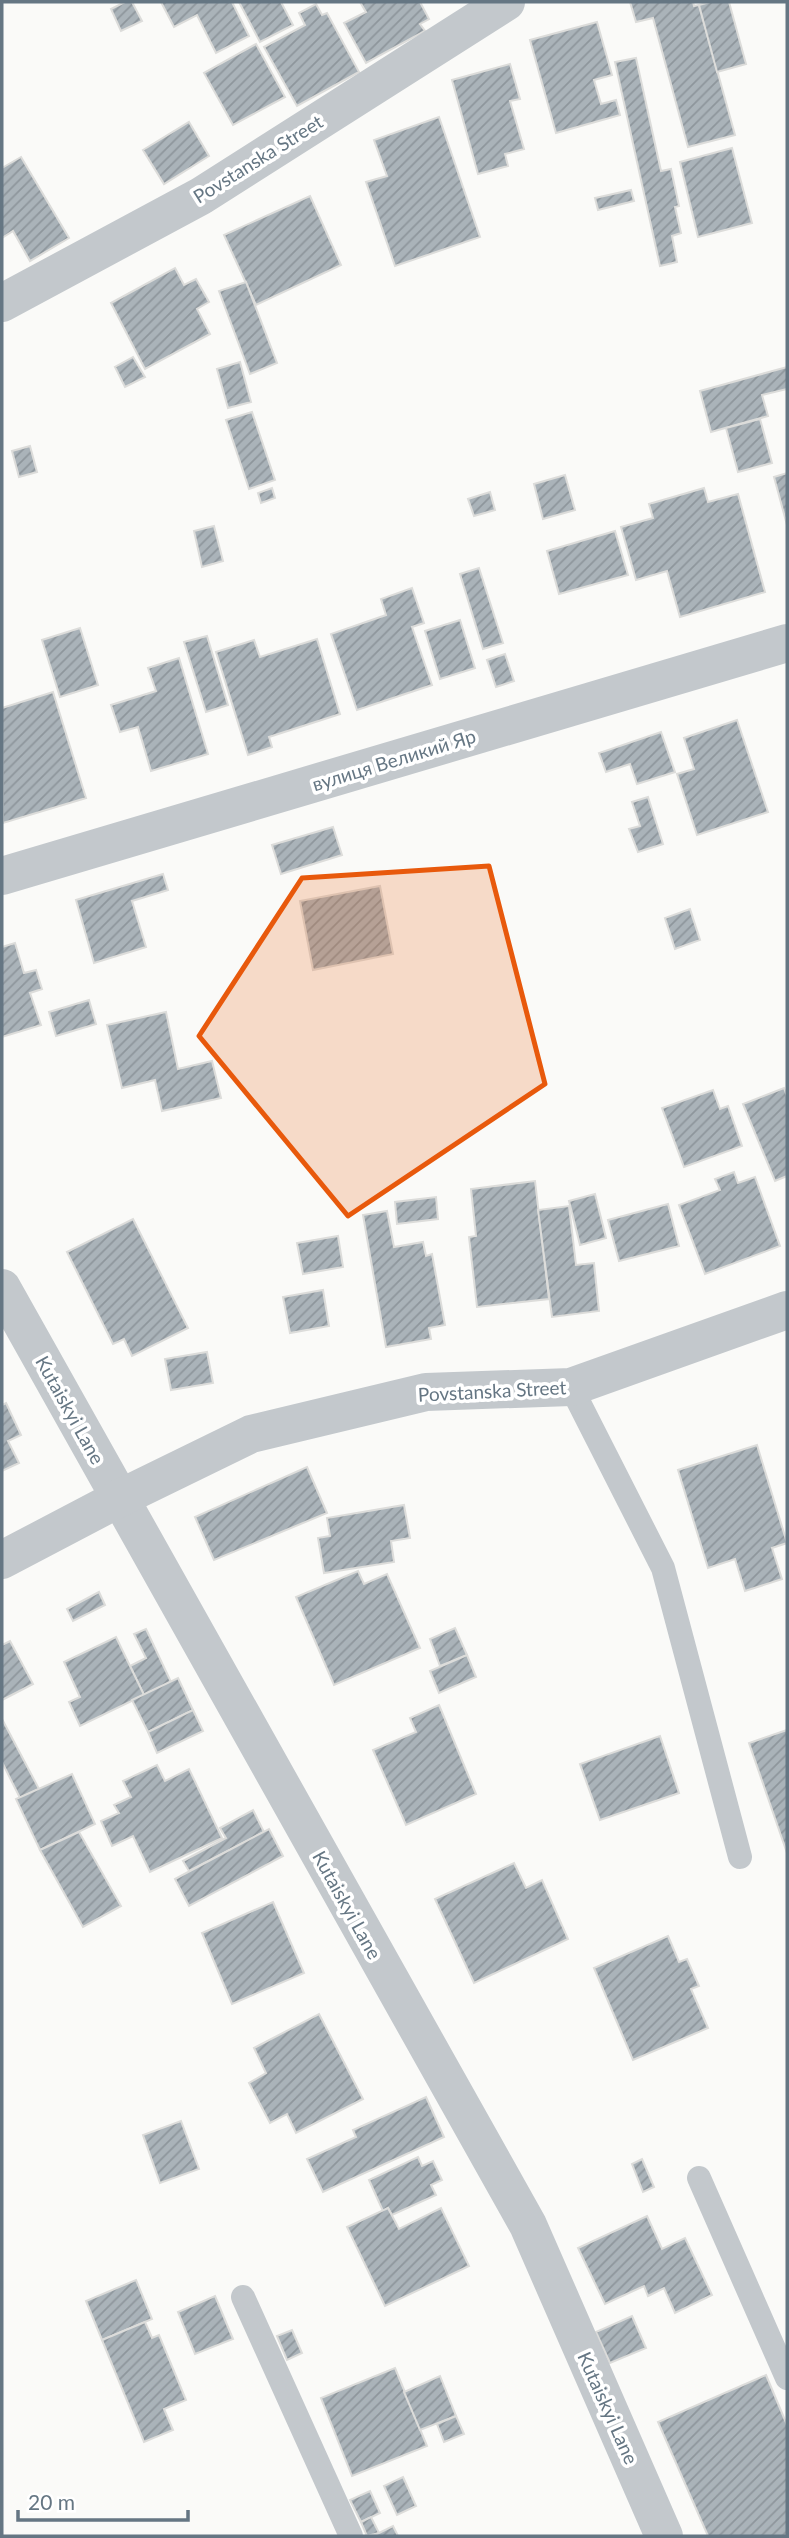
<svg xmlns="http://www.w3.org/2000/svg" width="789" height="2538" viewBox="0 0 789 2538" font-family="Lato,sans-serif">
<defs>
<pattern id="building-hatch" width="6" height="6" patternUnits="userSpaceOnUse" patternTransform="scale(1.75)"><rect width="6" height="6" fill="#aab3b9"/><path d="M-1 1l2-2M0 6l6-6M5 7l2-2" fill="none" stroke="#8e969c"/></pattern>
</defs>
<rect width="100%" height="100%" fill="#fafaf8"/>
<!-- building -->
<g fill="url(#building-hatch)" stroke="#dcdcda" stroke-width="2">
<polygon points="125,2 132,2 142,21 121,31 111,9"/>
<polygon points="161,2 232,2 249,36 216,53 197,15 174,27"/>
<polygon points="239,2 281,2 293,25 260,42"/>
<polygon points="360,2 420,2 429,19 420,24 425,31 366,63 344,23 366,12"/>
<polygon points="630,2 693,2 694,6 699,5 735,135 688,147 653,18 636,22"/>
<polygon points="710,2 729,2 746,64 717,72 699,5"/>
<polygon points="316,4 322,15 327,13 359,72 297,106 264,47 305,25 299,13"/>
<polygon points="597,22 612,75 594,80 601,104 616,100 620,115 556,133 530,40"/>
<polygon points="256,44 285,97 233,125 204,73"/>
<polygon points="636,58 661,171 671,169 679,206 675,207 681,233 672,236 677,262 660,266 615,62"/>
<polygon points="510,64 520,99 510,101 524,149 505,154 508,166 478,174 452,80"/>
<polygon points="439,117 480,237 395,266 366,182 387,176 374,140"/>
<polygon points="189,122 209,156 164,184 143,150"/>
<polygon points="732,148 752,223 698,237 680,162"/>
<polygon points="21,157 69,238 30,261 13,231 2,238 2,168"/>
<polygon points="631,190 634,201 598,210 595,198"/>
<polygon points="310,196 341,265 256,305 224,235"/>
<polygon points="175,268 184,285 196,279 209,302 197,309 210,334 145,369 111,303"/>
<polygon points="246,282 277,363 250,374 219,291"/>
<polygon points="133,357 145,377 125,387 115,367"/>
<polygon points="240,362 251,402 228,408 217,369"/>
<polygon points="787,367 787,389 762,395 768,416 711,432 700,391"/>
<polygon points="252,412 275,480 249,489 226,420"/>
<polygon points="760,419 772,463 738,472 726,428"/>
<polygon points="30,446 37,472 19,477 12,451"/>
<polygon points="787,473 787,525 774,477"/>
<polygon points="565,475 575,510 543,519 534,484"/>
<polygon points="272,488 275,498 261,503 258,493"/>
<polygon points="704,488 708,502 738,494 765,592 680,617 667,571 636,580 621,527 653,518 649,504"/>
<polygon points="490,492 495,510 474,516 468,499"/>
<polygon points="214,526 223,561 202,567 194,531"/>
<polygon points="615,531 628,575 559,594 547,551"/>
<polygon points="479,568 503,643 483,649 460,574"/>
<polygon points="412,588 424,623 412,627 432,685 357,710 331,634 386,615 381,599"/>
<polygon points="460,620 475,668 440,679 425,631"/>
<polygon points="80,628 98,685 60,697 42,640"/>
<polygon points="207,636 228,705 206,712 184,642"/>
<polygon points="317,639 340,714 269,737 272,747 248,755 216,652 254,640 260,657"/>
<polygon points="505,654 514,681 496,687 487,660"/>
<polygon points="179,658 208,754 151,771 138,727 120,732 111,705 156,691 148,668"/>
<polygon points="53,692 86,798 3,823 2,708"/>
<polygon points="737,720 768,812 697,835 677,774 694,769 684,738"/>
<polygon points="661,732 675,772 637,784 630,764 606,772 599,753"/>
<polygon points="648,797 663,844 638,852 629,829 640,826 632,802"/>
<polygon points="333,827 342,855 281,874 272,845"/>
<polygon points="163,874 168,890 132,901 146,947 94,963 76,900"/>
<polygon points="380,886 393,954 313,970 300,901"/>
<polygon points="690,909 700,940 675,949 665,918"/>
<polygon points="15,943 24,973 36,970 42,989 30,993 41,1025 2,1037 2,947"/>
<polygon points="89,1000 96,1024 56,1036 49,1012"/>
<polygon points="166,1012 178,1069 212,1061 221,1098 162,1111 155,1080 122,1088 107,1025"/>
<polygon points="784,1088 787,1096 787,1176 775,1181 743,1104"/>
<polygon points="713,1090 720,1109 728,1106 742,1146 684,1167 662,1108"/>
<polygon points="734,1172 738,1183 755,1177 780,1246 705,1274 679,1205 720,1190 715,1179"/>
<polygon points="535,1181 549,1299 477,1307 469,1237 476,1236 471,1189"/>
<polygon points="595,1194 606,1238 580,1245 569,1201"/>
<polygon points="436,1197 438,1219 397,1224 395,1202"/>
<polygon points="668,1204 679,1246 619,1261 608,1220"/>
<polygon points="569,1206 576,1265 594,1263 599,1311 552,1317 538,1210"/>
<polygon points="387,1211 394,1247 423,1242 426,1256 432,1254 445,1325 429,1328 431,1339 386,1347 363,1215"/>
<polygon points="133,1219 188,1328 132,1356 124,1339 113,1344 67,1252"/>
<polygon points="338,1236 343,1267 303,1274 297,1243"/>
<polygon points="323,1290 329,1326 290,1333 283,1297"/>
<polygon points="207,1352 213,1383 171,1390 165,1359"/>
<polygon points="6,1403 21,1435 8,1441 19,1463 2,1471 2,1405"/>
<polygon points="757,1445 787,1543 772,1548 782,1579 745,1591 735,1559 708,1568 678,1470"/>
<polygon points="307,1467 327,1513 214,1560 195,1517"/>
<polygon points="404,1505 410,1538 391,1541 394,1562 324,1573 318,1538 330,1536 327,1518"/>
<polygon points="358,1571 364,1584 387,1574 420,1648 334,1685 296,1597"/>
<polygon points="99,1592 105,1605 73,1621 67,1609"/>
<polygon points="455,1628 467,1655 440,1666 430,1639"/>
<polygon points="146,1629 171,1682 144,1695 130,1666 146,1658 134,1634"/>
<polygon points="116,1637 144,1695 80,1726 69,1702 80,1697 64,1662"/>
<polygon points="10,1641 33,1684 2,1700 2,1645"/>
<polygon points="467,1655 476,1677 439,1693 430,1671"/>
<polygon points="178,1678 193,1710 148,1732 132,1700"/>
<polygon points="439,1705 476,1794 406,1825 373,1750 416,1732 410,1718"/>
<polygon points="193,1710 203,1731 157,1753 148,1732"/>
<polygon points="2,1719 39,1789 20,1798 2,1762"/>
<polygon points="787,1730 787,1853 749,1743"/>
<polygon points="660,1736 679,1793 600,1820 580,1764"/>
<polygon points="157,1765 165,1781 189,1769 222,1838 150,1872 133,1836 112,1846 101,1821 119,1813 114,1805 131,1797 123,1781"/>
<polygon points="72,1774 95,1824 40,1850 16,1799"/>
<polygon points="253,1810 264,1832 189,1871 183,1861 226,1838 220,1828"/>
<polygon points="269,1829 283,1856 189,1906 175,1879"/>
<polygon points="79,1832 121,1906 83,1927 40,1850"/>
<polygon points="514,1863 526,1888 542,1880 568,1939 474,1983 435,1899"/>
<polygon points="273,1902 304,1973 232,2004 202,1933"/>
<polygon points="668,1936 679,1962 687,1959 699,1986 691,1989 708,2028 633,2060 594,1968"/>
<polygon points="319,2014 363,2099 296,2133 287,2114 270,2123 249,2083 266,2073 254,2048"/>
<polygon points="426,2097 444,2137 323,2192 307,2159 356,2137 353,2130"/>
<polygon points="181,2121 199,2169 160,2183 143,2135"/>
<polygon points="418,2157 422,2166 433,2161 442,2180 431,2185 436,2195 392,2215 388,2208 383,2211 369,2180"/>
<polygon points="642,2159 654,2187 643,2192 632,2164"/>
<polygon points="388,2208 399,2229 441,2208 469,2266 385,2306 347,2227"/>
<polygon points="647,2216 662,2249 685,2238 712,2295 675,2313 664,2288 648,2296 644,2286 605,2304 578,2248"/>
<polygon points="136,2280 152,2319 102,2340 86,2301"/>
<polygon points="215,2296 233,2339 195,2354 178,2312"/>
<polygon points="632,2316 646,2348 610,2363 596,2332"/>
<polygon points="145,2322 152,2338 159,2335 186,2400 164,2409 173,2430 144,2442 102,2340"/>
<polygon points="292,2330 302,2353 287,2360 277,2336"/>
<polygon points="395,2368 427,2446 352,2476 321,2398"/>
<polygon points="766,2375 787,2425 787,2536 708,2536 658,2422"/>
<polygon points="440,2376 456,2416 420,2430 404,2392"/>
<polygon points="456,2416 464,2434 444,2442 437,2424"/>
<polygon points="403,2477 416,2506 397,2515 384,2486"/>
<polygon points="370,2491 380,2513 361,2522 350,2500"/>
<polygon points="371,2517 379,2533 367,2536 361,2522"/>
<polygon points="393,2526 398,2536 372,2536 379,2533"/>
</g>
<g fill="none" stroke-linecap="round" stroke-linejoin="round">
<!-- service -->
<g stroke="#c3c8cc" stroke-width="24">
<polyline points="571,1387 663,1568 740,1857"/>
<polyline points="699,2178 787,2378"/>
<polyline points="243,2297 351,2536"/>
</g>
<!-- minor -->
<g stroke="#c3c8cc" stroke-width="38">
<polyline points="2,303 201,196 506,2"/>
<polyline points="2,876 787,643"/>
<polyline points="2,1288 528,2225 664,2536"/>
<polyline points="2,1560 118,1499 251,1434 426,1392 571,1387 787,1310"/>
</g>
</g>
<!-- marked area -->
<path fill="#e8590c" fill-opacity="0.2" stroke="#e8590c" stroke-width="5" stroke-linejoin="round" d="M489 866 545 1084 348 1216 199 1036 302 878Z"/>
<g text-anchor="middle" stroke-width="7" stroke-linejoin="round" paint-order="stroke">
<!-- street labels -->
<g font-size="19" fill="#657683" stroke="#fff">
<text transform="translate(258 159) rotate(-32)" y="7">Povstanska Street</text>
<text transform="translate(394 760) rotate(-17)" y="7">вулиця Великий Яр</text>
<text transform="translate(492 1391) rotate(-3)" y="7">Povstanska Street</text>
<text transform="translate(70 1410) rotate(61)" y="7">Kutaiskyi Lane</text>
<text transform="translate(347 1905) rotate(61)" y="7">Kutaiskyi Lane</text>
<text transform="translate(608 2408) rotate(66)" y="7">Kutaiskyi Lane</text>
</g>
</g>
<!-- border -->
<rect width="789" height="2538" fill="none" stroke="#657683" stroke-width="7"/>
<!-- scale -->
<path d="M18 2510v10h170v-10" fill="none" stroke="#657683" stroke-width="3.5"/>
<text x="28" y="2510" font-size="21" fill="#657683" stroke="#ffffff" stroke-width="5" paint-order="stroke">20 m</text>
</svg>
